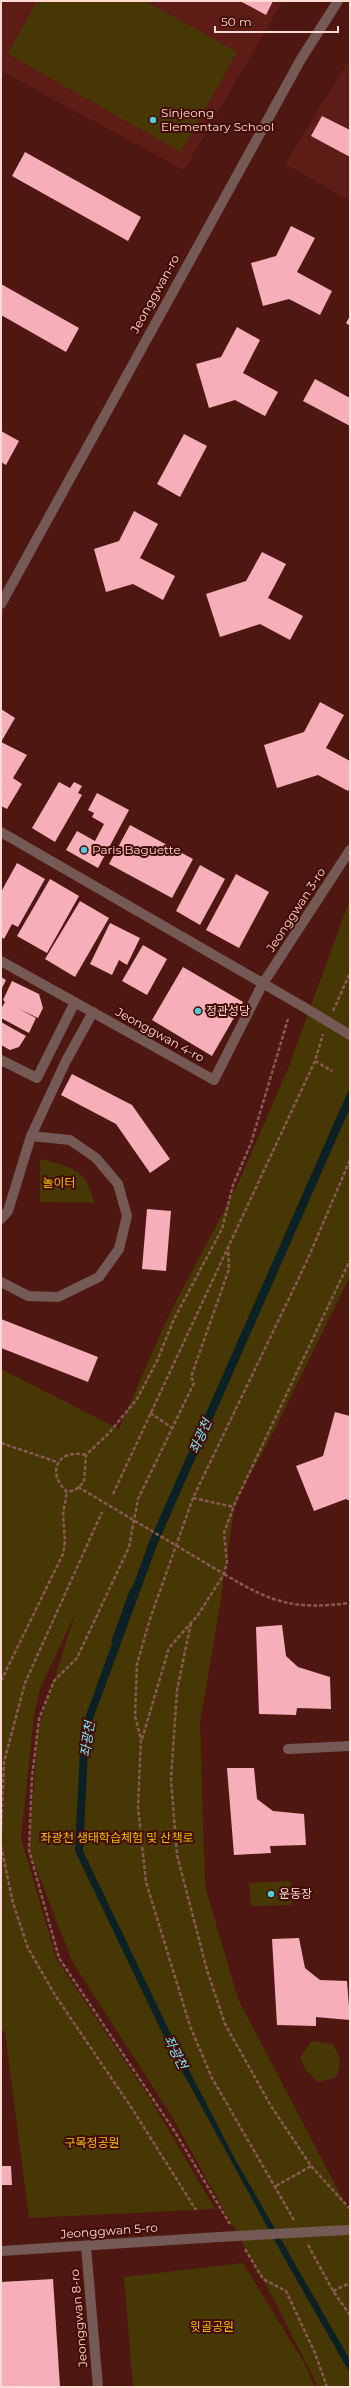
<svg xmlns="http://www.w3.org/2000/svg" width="351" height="2388" viewBox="0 0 351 2388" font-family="Montserrat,'Noto Sans KR',sans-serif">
<rect width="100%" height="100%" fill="#4e1711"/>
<!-- built -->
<g fill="#5d1d16">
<polygon points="1,1 283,1 184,170 1,71"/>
<polygon points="350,58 350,201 285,164"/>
</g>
<!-- green -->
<g fill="#463705">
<polygon points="37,1 145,1 237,52 181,152 8,54"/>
<polygon points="350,899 350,1276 274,1431 235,1503 219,1611 200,1722 205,1886 238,1999 350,2213 350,2387 318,2387 272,2296 171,2115 72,1961 29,1850 38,1730 75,1614 40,1689 34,1715 21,1838 57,1960 151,2100 215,2209 29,2218 5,2032 1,2029 1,1369 119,1429 168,1317 237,1186 287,1071"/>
<path d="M40 1159C71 1167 87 1168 94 1203L40 1202Z"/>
<polygon points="291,1881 292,1905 251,1906 249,1883"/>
<path d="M312 2041 332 2044C341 2057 343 2064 335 2078L318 2082 306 2071 300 2057Z"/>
<polygon points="243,2263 303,2361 315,2387 133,2387 124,2277"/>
</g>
<!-- water -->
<polygon fill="#0c2125" points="350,1087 350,1108 157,1545 89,1730 83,1851 177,2047 235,2159 350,2360 350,2373 286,2261 170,2049 75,1851 81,1729 149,1542"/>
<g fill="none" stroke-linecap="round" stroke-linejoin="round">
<!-- stream -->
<polyline stroke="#0c2125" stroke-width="5" points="114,1641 132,1591"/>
</g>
<!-- building -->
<g fill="#f6afb9">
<polygon points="240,1 273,1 266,15"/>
<polygon points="322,116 350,130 350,157 311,136"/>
<polygon points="25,152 141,217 128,241 12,176"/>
<polygon points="291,226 315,238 297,272 332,291 320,315 289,299 263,306 251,263 276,256"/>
<polygon points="1,284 79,328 66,352 1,315"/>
<polygon points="350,316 350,326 346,323"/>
<polygon points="237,327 260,340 243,373 278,392 265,416 235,400 209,408 196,364 221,357"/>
<polygon points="315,379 350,398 350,426 303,401"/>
<polygon points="1,431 19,441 6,465 1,462"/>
<polygon points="184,434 207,446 180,497 157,484"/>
<polygon points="134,511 158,524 140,558 175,576 163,600 133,584 106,592 94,549 119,541"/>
<polygon points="262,552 286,564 268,598 303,616 290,640 260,624 220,637 206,594 246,581"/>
<polygon points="320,702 344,715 326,748 350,761 350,788 348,791 318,775 277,788 264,745 304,732"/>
<polygon points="1,709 15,718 1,742 27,755 13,778 22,784 7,809 1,806"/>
<polygon points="59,782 70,788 74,782 82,786 78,793 82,795 55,842 32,828"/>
<polygon points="97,793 129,810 98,868 66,850 77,831 95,841 104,824 92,817 94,813 88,810"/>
<polygon points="130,825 193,859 172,898 109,864"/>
<polygon points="17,863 45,879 18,927 12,924 4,939 1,937 1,892"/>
<polygon points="200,865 225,879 200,925 176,911"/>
<polygon points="236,874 269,892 239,948 206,930"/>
<polygon points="50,879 79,896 47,953 17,936"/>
<polygon points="80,901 109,918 75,977 45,959"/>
<polygon points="110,923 140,938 127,965 119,960 112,975 90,964"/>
<polygon points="143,945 167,959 147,995 122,981"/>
<polygon points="183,967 243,1002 212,1056 152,1020"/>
<polygon points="1,977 6,980 1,990"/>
<polygon points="12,981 39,994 43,1008 38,1018 17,1008 36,1018 29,1033 1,1018 1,1009 5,1002 3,1000"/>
<polygon points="1,1022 26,1036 19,1047 10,1050 1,1045"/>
<polygon points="72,1074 132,1105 170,1159 150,1173 116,1124 61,1095"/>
<polygon points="147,1209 171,1211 166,1271 142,1269"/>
<polygon points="1,1319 98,1357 88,1382 1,1348"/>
<polygon points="335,1412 350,1416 350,1501 346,1499 314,1511 296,1466 323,1456"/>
<polygon points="282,1625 286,1656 298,1667 330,1677 331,1709 297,1708 296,1715 259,1714 256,1627"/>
<polygon points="227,1768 254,1768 257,1799 273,1811 304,1814 306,1845 270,1846 271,1853 234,1855"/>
<polygon points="299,1938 305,1968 320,1980 347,1981 350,2020 316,2017 316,2026 277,2025 272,1939"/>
<polygon points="1,2166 11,2166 12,2185 1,2185"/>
<polygon points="53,2279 60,2387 1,2387 1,2282"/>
</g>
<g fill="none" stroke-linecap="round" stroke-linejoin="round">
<!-- path -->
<g stroke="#8a5953" stroke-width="2.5" stroke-dasharray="4 2" stroke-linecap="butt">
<polyline points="333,1011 350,973"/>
<polyline points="315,1061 332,1071"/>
<polyline points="228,1246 229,1269 191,1377 194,1383 138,1499 129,1547 77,1658 54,1681 39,1719 32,1777 29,1850 59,1958 175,2132 230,2224"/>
<polyline points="150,1413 171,1427"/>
<polyline points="1,1443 57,1462"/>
<path d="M86 1455C57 1448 46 1473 67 1492L75 1490 84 1482 86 1455 109 1433 137 1399 157 1361 174 1319 222 1229 233 1185 251 1143 288 1019"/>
<polyline points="113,1494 315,1061 323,1034"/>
<polyline points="193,1498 234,1507"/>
<path d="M224 1574C272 1603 294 1610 350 1603"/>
<polyline points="191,1623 177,1690 171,1779 177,1855 207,1970 225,2024 271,2106 311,2166 350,2209"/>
<polyline points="1,1681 63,1554 65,1542 63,1513 67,1492"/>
<polyline points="142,1739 169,1648 198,1615 224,1574 227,1562 224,1533 235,1503 350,1260"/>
<polyline points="1,1831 4,1762 25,1683 102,1512"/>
<polyline points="1,1846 13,1903 28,1948 55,1995 133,2110 196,2210"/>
<polyline points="276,2186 311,2166"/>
<polyline points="294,2220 212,2078 190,2026 146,1882 138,1807 141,1739 135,1716 137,1664 150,1619 193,1498 306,1263 350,1160"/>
<polyline points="308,2245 333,2291 350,2315"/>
<polyline points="245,2249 263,2279 286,2291 315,2353 327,2387"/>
<polyline points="333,2291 350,2283"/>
</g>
<!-- minor -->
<g stroke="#755954" stroke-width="10">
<polyline points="1,604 301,59 338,1"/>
<polyline points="1,832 302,1006"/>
<polyline points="1,961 214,1080 262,985 350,850"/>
<polyline points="1,1060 37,1078 75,1002"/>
<polyline points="1,1219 8,1211 31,1136 66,1061 93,1012"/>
<polyline points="1,1282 28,1296 58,1297 99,1277 119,1249 127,1216 118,1184 96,1158 70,1140 31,1136"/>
<polyline points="288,1749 350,1746"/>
<polyline points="86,2246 98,2387"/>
<polyline points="1,2251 219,2237"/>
</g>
<!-- path-bridge -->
<polyline stroke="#8a5953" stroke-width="2.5" stroke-dasharray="4 2" stroke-linecap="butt" points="78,1487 224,1574"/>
<!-- minor-bridge -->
<g stroke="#755954" stroke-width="10">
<polyline points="302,1006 350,1035"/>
<polyline points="219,2237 347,2230"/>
</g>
</g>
<!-- markers -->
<g fill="#54cadd" stroke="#420c07" stroke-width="1.5">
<circle cx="153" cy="120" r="4"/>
<circle cx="84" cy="850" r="4"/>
<circle cx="198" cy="1011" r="4"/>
<circle cx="271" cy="1894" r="4"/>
</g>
<g text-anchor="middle" stroke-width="4" stroke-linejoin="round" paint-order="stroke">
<!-- poi labels -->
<g font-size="12" fill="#ffdad4" stroke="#420c07" text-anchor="start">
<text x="161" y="117">Sinjeong<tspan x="161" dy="14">Elementary School</tspan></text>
<text x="92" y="854">Paris Baguette</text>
<text x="206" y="1015">정관성당</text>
<text x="279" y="1898">운동장</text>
</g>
<!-- street labels -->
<g font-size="12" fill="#ffdad4" stroke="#420c07">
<text transform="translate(155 294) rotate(-61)" y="4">Jeonggwan-ro</text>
<text transform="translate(296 910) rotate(-57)" y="4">Jeonggwan 3-ro</text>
<text transform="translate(160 1035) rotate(29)" y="4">Jeonggwan 4-ro</text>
<text transform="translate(109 2231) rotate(-4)" y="4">Jeonggwan 5-ro</text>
<text transform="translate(79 2318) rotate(-95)" y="4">Jeonggwan 8-ro</text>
</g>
<!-- park labels -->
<g font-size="12" fill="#f2c000" stroke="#420c07">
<text x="59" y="1187">놀이터</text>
<text x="117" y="1842">좌광천 생태학습체험 및 산책로</text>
<text x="92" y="2147">구목정공원</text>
<text x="212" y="2331">윗골공원</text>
</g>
<!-- water labels -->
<g font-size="13" font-style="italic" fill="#7feafc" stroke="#420c07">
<text transform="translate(200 1436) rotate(-66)" y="5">좌광천</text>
<text transform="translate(87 1739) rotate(-82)" y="5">좌광천</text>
<text transform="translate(176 2052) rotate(63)" y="5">좌광천</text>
</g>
</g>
<!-- border -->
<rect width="351" height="2388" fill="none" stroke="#ffdad4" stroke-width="4"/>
<!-- scale -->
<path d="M215 26v6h123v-6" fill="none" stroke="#ffdad4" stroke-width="2"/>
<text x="221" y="26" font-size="12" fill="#ffdad4" stroke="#420c07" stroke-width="3" paint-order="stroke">50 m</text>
</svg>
